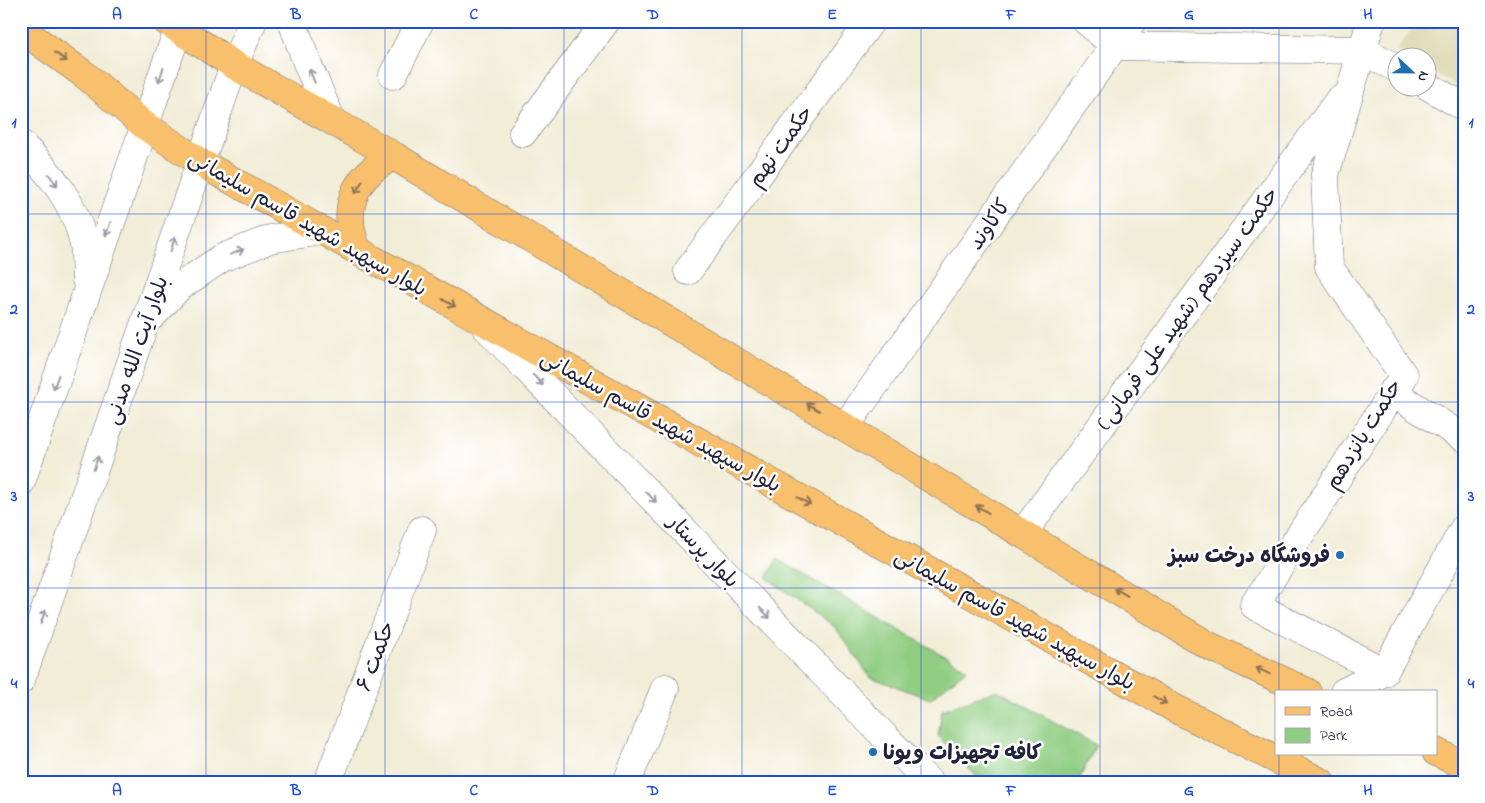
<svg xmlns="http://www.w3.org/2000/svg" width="1485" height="803" viewBox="0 0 1485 803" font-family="'Indie Flower','Playpen Sans Arabic',sans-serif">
<rect width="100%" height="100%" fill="#fff"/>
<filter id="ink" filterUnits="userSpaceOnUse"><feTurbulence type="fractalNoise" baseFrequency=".02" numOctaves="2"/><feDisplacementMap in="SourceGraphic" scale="10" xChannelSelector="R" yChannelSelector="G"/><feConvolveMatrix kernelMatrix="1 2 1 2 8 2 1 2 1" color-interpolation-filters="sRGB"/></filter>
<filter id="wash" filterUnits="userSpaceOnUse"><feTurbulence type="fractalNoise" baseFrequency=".0096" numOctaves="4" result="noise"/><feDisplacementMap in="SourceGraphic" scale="20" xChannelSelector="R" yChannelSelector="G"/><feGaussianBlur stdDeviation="1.12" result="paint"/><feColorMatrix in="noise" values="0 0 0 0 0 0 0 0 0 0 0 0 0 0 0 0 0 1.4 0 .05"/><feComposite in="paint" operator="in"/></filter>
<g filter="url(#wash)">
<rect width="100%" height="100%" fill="#f2edd7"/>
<!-- built -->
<polygon fill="#e1dcba" points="1417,21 1464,21 1464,90 1428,69 1428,58 1408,57 1396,51"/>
<!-- green -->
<g fill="#90cd82" stroke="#59785e">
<polygon points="777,559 967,669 930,699 870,677 835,627 767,578"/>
<polygon points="997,690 1096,745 1078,782 982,782 938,736 942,710"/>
</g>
</g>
<g filter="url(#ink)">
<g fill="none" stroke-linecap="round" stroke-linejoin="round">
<defs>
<g id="minor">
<polyline points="1086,21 1115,46 1362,50 1398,69"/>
<polyline points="393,75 420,21"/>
<polyline points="1428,86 1464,107"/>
<polyline points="523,133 606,21"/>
<polyline points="688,271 871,21"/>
<polyline points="1392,392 1464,438"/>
<polyline points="845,427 1132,21"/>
<polyline points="1023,533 1339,100"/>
<polyline points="1384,672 1464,528"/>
<polyline points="1344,692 1384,672 1254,605 1404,376 1329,267 1325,175 1371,21"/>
<polyline points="328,782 422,530"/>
<polyline points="627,782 665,688"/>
</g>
<g id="tertiary">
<polyline points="292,21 307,63 332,121"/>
<path d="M21 144C50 172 76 204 84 245 86 256 85 269 86 280"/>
<polyline points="152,316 179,287 222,258 270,239 321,231"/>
<polyline points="486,327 929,782"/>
<polyline points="21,482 181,21"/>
<polyline points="21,680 234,65 253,21"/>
</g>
<g id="primary">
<polyline points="166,21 234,65 394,156 1209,646 1307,692"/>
<polyline points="21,29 85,75 144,125 201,163 1174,708 1321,782"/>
<path d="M358 252C340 209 353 176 394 156"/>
<polyline points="1436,752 1464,765"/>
</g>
</defs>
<!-- minor casing -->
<use href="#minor" stroke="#6b6972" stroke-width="29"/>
<!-- tertiary casing -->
<use href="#tertiary" stroke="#6b6972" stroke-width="29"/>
<!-- primary casing -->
<use href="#primary" stroke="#6b6972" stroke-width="29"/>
<!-- minor -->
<use href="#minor" stroke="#fff" stroke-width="28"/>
<!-- tertiary -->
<use href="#tertiary" stroke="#fff" stroke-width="28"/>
<!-- primary -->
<use href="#primary" stroke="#f8bf6c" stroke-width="28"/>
</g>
<!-- one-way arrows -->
<defs><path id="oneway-shaft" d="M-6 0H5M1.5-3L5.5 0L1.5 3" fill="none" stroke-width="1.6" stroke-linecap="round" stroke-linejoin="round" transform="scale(1.25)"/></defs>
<g stroke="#8d7054">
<use href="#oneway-shaft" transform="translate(61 57) rotate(36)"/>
<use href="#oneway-shaft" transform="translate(359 187) rotate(120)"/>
<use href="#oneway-shaft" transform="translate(449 303) rotate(29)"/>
<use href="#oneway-shaft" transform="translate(813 407) rotate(-149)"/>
<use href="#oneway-shaft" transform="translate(804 501) rotate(29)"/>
<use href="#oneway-shaft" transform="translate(982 509) rotate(-149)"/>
<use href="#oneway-shaft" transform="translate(1121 592) rotate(-149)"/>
<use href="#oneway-shaft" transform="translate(1263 671) rotate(-155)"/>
<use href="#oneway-shaft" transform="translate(1160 700) rotate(29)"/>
</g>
<g stroke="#9c9ca7">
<use href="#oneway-shaft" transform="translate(161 75) rotate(109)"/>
<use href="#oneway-shaft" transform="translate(312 76) rotate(-113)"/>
<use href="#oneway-shaft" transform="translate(53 180) rotate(53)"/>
<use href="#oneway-shaft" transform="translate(108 229) rotate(109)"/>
<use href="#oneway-shaft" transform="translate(173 244) rotate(-71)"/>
<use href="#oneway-shaft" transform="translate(237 252) rotate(-21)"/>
<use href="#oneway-shaft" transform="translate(538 380) rotate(46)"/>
<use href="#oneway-shaft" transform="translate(56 382) rotate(109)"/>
<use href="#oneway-shaft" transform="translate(96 463) rotate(-71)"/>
<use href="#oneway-shaft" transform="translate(651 497) rotate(46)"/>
<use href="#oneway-shaft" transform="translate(765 613) rotate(46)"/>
<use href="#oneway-shaft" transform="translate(43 617) rotate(-71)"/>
</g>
</g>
<!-- grid -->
<path fill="none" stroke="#1d4ed8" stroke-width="1" stroke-opacity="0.55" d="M206 21V782M385 21V782M564 21V782M742 21V782M921 21V782M1100 21V782M1279 21V692M21 214H1464M21 402H1464M21 588H1464M1279 754V782"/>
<!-- markers -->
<g fill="#1f6fb2" stroke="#fff" stroke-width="2">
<circle cx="1340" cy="555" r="5"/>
<circle cx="873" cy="752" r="5"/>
</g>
<g text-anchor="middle" stroke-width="5" stroke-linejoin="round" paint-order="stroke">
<!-- street labels -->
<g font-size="21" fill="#22223b" stroke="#fff">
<text transform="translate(780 146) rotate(-54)" y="7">حکمت نهم</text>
<text transform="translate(308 223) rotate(30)" y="7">بلوار سپهبد شهید قاسم سلیمانی</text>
<text transform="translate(989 224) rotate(-55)" y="7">کاکاوند</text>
<text transform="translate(1187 308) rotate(-54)" y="7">حکمت سیزدهم (شهید علی فرمانی)</text>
<text transform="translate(136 350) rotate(-71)" y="7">بلوار آیت الله مدنی</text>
<text transform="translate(661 421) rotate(29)" y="7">بلوار سپهبد شهید قاسم سلیمانی</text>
<text transform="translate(1363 434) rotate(-58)" y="7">حکمت پانزدهم</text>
<text transform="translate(704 551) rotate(46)" y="7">بلوار پرستار</text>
<text transform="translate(1015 619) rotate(29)" y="7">بلوار سپهبد شهید قاسم سلیمانی</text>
<text transform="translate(375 656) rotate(-69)" y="7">حکمت ۶</text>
</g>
<!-- poi labels -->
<g font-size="21" font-weight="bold" fill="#22223b" stroke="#fff" text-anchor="end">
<text x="1330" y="562">فروشگاه درخت سبز</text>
<text x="883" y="759" text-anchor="start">کافه تجهیزات ویونا</text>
</g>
</g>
<!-- margin -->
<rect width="1485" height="803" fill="none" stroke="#fff" stroke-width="55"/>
<!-- legend -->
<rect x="1275" y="690" width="162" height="65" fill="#ffffff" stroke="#a7a7b1"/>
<rect x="1285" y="707" width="25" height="8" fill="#f8bf6c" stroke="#a7a7b1"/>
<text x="1320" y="716" font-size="15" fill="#22223b">Road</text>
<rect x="1285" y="728" width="25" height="15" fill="#90cd82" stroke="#a7a7b1"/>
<text x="1320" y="740" font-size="15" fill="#22223b">Park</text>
<!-- north arrow -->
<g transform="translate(1412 72) rotate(112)"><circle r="24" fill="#ffffff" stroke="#a7a7b1"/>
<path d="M0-4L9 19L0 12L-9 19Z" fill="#1f6fb2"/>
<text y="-8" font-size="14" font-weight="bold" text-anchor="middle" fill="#22223b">N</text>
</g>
<rect x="28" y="28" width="1430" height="748" fill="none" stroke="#1d4ed8" stroke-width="2"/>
<g font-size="16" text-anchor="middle" font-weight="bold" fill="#1d4ed8">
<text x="117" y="19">A</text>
<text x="296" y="19">B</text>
<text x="474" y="19">C</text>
<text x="653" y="19">D</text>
<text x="832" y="19">E</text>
<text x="1011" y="19">F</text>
<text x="1189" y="19">G</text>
<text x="1368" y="19">H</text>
<text x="14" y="127">1</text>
<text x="1471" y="127">1</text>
<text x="14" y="314">2</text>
<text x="1471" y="314">2</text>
<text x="14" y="501">3</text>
<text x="1471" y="501">3</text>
<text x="14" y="688">4</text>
<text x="1471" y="688">4</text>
<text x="117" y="795">A</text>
<text x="296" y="795">B</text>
<text x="474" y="795">C</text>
<text x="653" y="795">D</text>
<text x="832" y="795">E</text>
<text x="1011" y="795">F</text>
<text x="1189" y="795">G</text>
<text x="1368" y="795">H</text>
</g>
</svg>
